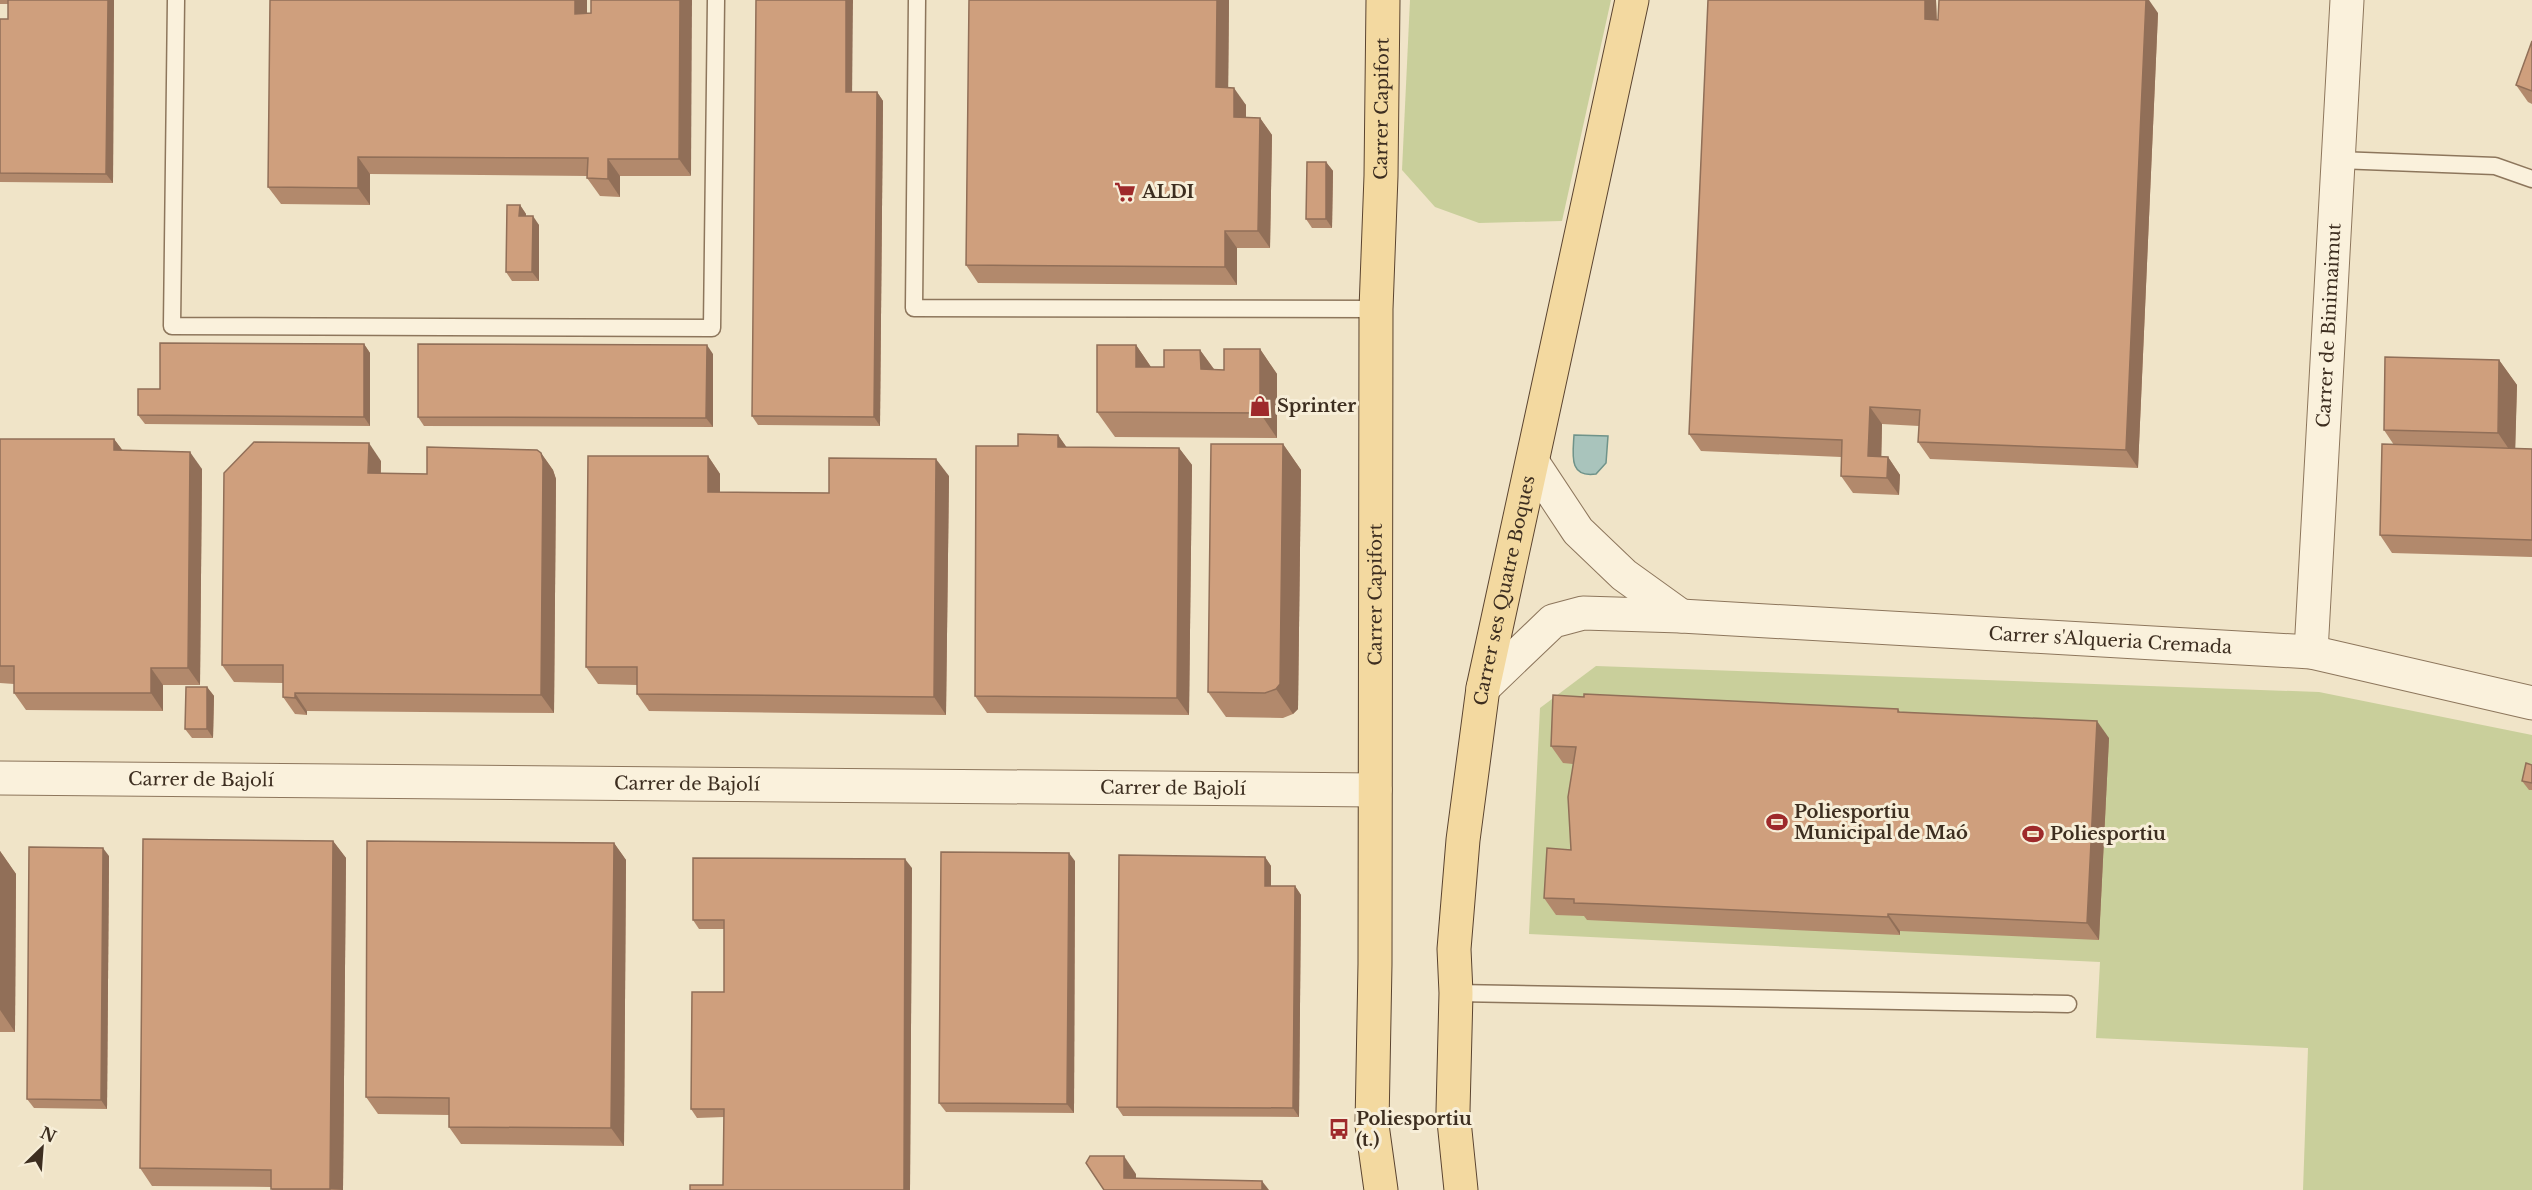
<svg xmlns="http://www.w3.org/2000/svg" width="2532" height="1190" viewBox="0 0 2532 1190" font-family="'Libre Baskerville',serif">
<rect width="100%" height="100%" fill="#f0e4c8"/>
<!-- green -->
<g fill="#c9cf9b">
<polygon points="1410,0 1611,0 1562,221 1479,223 1435,207 1402,170"/>
<polygon points="1596,666 2319,692 2532,735 2532,1190 2303,1190 2308,1048 2096,1038 2100,962 1529,934 1540,708"/>
</g>
<!-- water -->
<path fill="#a9c4bc" stroke="#6f938a" stroke-width="1.5" d="M1574 435 1608 436 1606 463 1596 474C1568 478 1573 454 1574 435Z"/>
<g fill="none" stroke-linecap="round" stroke-linejoin="round">
<defs>
<g id="lane">
<polyline points="176,0 172,326 712,328 716,0"/>
<polyline points="917,0 914,308 1376,309"/>
<polyline points="2338,160 2495,166 2532,179"/>
<polyline points="1456,993 2068,1004"/>
</g>
<g id="street">
<polyline points="1533,463 1578,531 1624,575 1681,616"/>
<path id="s1" d="M2311 652 2347 0"/>
<path id="s2" d="M1483 688 1553 621 1583 613 1681 616 2311 652 2532 703"/>
<path id="s3" d="M0 778 1375 790"/>
</g>
<g id="primary">
<path id="s4" d="M1381 1190 1372 1125 1375 964 1376 309 1381 176 1383 0"/>
<path id="s5" d="M1461 1190 1453 1111 1456 993 1454 949 1463 840 1483 688 1632 0"/>
</g>
</defs>
<!-- lane casing -->
<use href="#lane" stroke="#8d765c" stroke-width="19"/>
<!-- street casing -->
<use href="#street" stroke="#8d765c" stroke-width="35"/>
<!-- primary casing -->
<use href="#primary" stroke="#5b4430" stroke-width="35"/>
<!-- lane -->
<use href="#lane" stroke="#faf1dc" stroke-width="16"/>
<!-- street -->
<use href="#street" stroke="#faf1dc" stroke-width="33"/>
<!-- primary -->
<use href="#primary" stroke="#f3d9a0" stroke-width="33"/>
</g>
<!-- wall -->
<g fill="#b2896c">
<polygon points="0,0 114,0 113,183 0,182 0,19 8,19 8,4 0,4"/>
<polygon points="969,0 1229,0 1228,88 1246,105 1246,118 1260,118 1272,135 1270,248 1237,248 1237,285 978,283 966,265"/>
<polygon points="1708,0 1936,0 1937,20 2158,13 2138,468 1930,459 1918,442 1919,426 1882,424 1881,457 1888,457 1900,475 1899,495 1853,493 1841,476 1841,457 1701,451 1689,434"/>
<polygon points="587,13 691,176 620,176 620,197 600,196 587,178 588,176 370,174 370,205 281,204 268,187"/>
<polygon points="2532,41 2532,104 2528,102 2516,85"/>
<polygon points="852,92 877,92 883,101 880,426 758,425 752,416"/>
<polygon points="1326,162 1333,171 1332,228 1312,228 1306,219"/>
<polygon points="520,205 526,214 526,216 539,225 539,281 512,281 506,272"/>
<polygon points="364,344 370,353 370,426 145,424 138,415 160,389"/>
<polygon points="1136,345 1151,367 1164,367 1200,350 1214,369 1224,370 1260,349 1277,374 1277,438 1115,437 1097,412"/>
<polygon points="713,354 713,427 424,426 418,417"/>
<polygon points="2499,360 2517,385 2515,448 2532,449 2532,557 2392,553 2380,535 2394,445 2384,430"/>
<polygon points="1058,435 1066,447 1179,448 1192,465 1189,715 987,713 975,696 1018,446"/>
<polygon points="0,439 114,439 122,450 202,469 200,685 163,685 163,711 26,710 14,693 14,684 0,683"/>
<polygon points="1283,444 1301,470 1298,709 1293,714 1283,718 1226,717 1208,692"/>
<polygon points="541,453 553,470 556,479 554,713 307,711 307,715 295,714 283,697 283,683 234,682 222,665 381,461 381,473 427,474"/>
<polygon points="708,456 720,474 720,492 829,493 949,476 946,715 649,711 637,694 637,685 598,684 586,667"/>
<polygon points="207,687 214,696 213,738 192,738 185,729"/>
<polygon points="1584,697 1898,709 1900,712 2109,738 2099,940 1900,931 1900,935 1587,920 1584,916 1556,915 1544,898 1571,850 1573,764 1563,763 1551,746"/>
<polygon points="2532,765 2532,790 2529,790 2522,781"/>
<polygon points="333,841 346,858 343,1190 272,1190 271,1187 152,1186 140,1168"/>
<polygon points="614,843 626,860 624,1146 461,1144 449,1127 449,1115 378,1114 366,1097"/>
<polygon points="0,851 16,874 15,1032 0,1032"/>
<polygon points="109,856 107,1109 34,1108 27,1099"/>
<polygon points="1265,857 1271,866 1271,886 1295,886 1301,895 1299,1117 1123,1116 1117,1107"/>
<polygon points="1075,861 1074,1113 946,1112 939,1103"/>
<polygon points="912,868 910,1190 690,1190 723,1185 724,1117 697,1118 691,1109 724,992 724,929 699,929 693,920"/>
</g>
<!-- shaded-wall -->
<g fill="#916f58">
<polygon points="108,0 114,0 113,183 106,174"/>
<polygon points="575,0 587,0 587,31 575,14"/>
<polygon points="680,0 692,0 691,176 679,159"/>
<polygon points="846,0 853,0 852,101 846,92"/>
<polygon points="1217,0 1229,0 1228,105 1216,87"/>
<polygon points="1925,0 1936,0 1937,37 1925,19"/>
<polygon points="2146,0 2149,0 2158,13 2138,468 2126,450"/>
<polygon points="1234,88 1246,105 1246,135 1234,117"/>
<polygon points="877,92 883,101 880,426 874,417"/>
<polygon points="1260,118 1272,135 1270,248 1258,231"/>
<polygon points="358,157 370,174 370,205 358,188"/>
<polygon points="608,159 620,176 620,197 608,179"/>
<polygon points="1326,162 1333,171 1332,228 1326,219"/>
<polygon points="520,205 526,214 526,225 519,216"/>
<polygon points="533,216 539,225 539,281 532,272"/>
<polygon points="1225,231 1237,248 1237,285 1225,267"/>
<polygon points="364,344 370,353 370,426 364,417"/>
<polygon points="707,345 713,354 713,427 706,418"/>
<polygon points="1136,345 1153,370 1136,367"/>
<polygon points="1260,349 1277,374 1277,438 1260,413"/>
<polygon points="1200,350 1218,375 1201,369"/>
<polygon points="2499,360 2517,385 2515,458 2498,433"/>
<polygon points="1870,407 1882,424 1881,474 1868,456"/>
<polygon points="1058,435 1070,452 1058,447"/>
<polygon points="114,439 127,456 114,450"/>
<polygon points="369,443 381,461 380,490 368,473"/>
<polygon points="1283,444 1301,470 1298,709 1293,714 1276,689"/>
<polygon points="1179,448 1192,465 1189,715 1177,698"/>
<polygon points="190,452 202,469 200,685 188,668"/>
<polygon points="541,453 553,470 556,479 554,713 541,695"/>
<polygon points="708,456 720,474 720,509 708,492"/>
<polygon points="1888,457 1900,475 1899,495 1887,478"/>
<polygon points="936,459 949,476 946,715 934,697"/>
<polygon points="151,668 163,685 163,711 151,693"/>
<polygon points="207,687 214,696 213,738 207,729"/>
<polygon points="295,693 307,711 307,715 295,698"/>
<polygon points="2097,721 2109,738 2099,940 2087,923"/>
<polygon points="333,841 346,858 343,1190 330,1189"/>
<polygon points="614,843 626,860 624,1146 611,1128"/>
<polygon points="103,848 109,856 107,1109 101,1100"/>
<polygon points="0,851 16,874 15,1032 0,1010"/>
<polygon points="1069,853 1075,861 1074,1113 1067,1104"/>
<polygon points="1265,857 1271,866 1271,895 1265,886"/>
<polygon points="905,859 912,868 910,1190 904,1190"/>
<polygon points="1295,886 1301,895 1299,1117 1293,1108"/>
<polygon points="1888,914 1900,931 1900,935 1888,917"/>
<polygon points="1124,1156 1136,1174 1136,1190 1124,1178"/>
<polygon points="1262,1181 1269,1190 1262,1190"/>
</g>
<!-- building -->
<g fill="#cf9f7d" stroke="#916f58" stroke-width="1.5">
<polygon points="8,0 108,0 106,174 0,173 0,19 8,19"/>
<polygon points="270,0 575,0 575,14 591,13 591,0 680,0 679,159 608,159 608,179 587,178 588,158 358,157 358,188 268,187"/>
<polygon points="756,0 846,0 846,92 877,92 874,417 752,416"/>
<polygon points="969,0 1217,0 1216,87 1234,88 1234,117 1260,118 1258,231 1225,231 1225,267 966,265"/>
<polygon points="1708,0 1925,0 1925,19 1938,20 1939,0 2146,0 2126,450 1918,442 1920,410 1870,407 1868,456 1888,457 1887,478 1841,476 1842,440 1689,434"/>
<polygon points="2532,41 2532,91 2516,85"/>
<polygon points="1307,162 1326,162 1326,219 1306,219"/>
<polygon points="507,205 520,205 519,216 533,216 532,272 506,272"/>
<polygon points="160,343 364,344 364,417 138,415 138,389 160,389"/>
<polygon points="418,344 707,345 706,418 418,417"/>
<polygon points="1097,345 1136,345 1136,367 1164,367 1164,350 1200,350 1201,369 1224,370 1224,349 1260,349 1260,413 1097,412"/>
<polygon points="2385,357 2499,360 2498,433 2384,430"/>
<polygon points="1018,434 1058,435 1058,447 1179,448 1177,698 975,696 976,446 1018,446"/>
<polygon points="0,439 114,439 114,450 190,452 188,668 151,668 151,693 14,693 14,666 0,666"/>
<polygon points="254,442 369,443 368,473 427,474 427,447 537,450 541,453 543,461 541,695 295,693 295,698 283,697 283,665 222,665 224,473"/>
<polygon points="1211,444 1283,444 1280,684 1276,689 1265,693 1208,692"/>
<polygon points="2382,444 2532,449 2532,540 2380,535"/>
<polygon points="588,456 708,456 708,492 829,493 829,458 936,459 934,697 637,694 637,667 586,667"/>
<polygon points="186,687 207,687 207,729 185,729"/>
<polygon points="1584,694 1898,709 1898,712 2097,721 2087,923 1888,914 1888,917 1604,904 1574,903 1574,899 1544,898 1547,848 1571,850 1568,797 1576,747 1551,746 1553,695 1584,697"/>
<polygon points="2526,763 2532,765 2532,783 2522,781"/>
<polygon points="143,839 333,841 330,1189 271,1189 271,1170 140,1168"/>
<polygon points="367,841 614,843 611,1128 449,1127 449,1098 366,1097"/>
<polygon points="29,847 103,848 101,1100 27,1099"/>
<polygon points="941,852 1069,853 1067,1104 939,1103"/>
<polygon points="1119,855 1265,857 1265,886 1295,886 1293,1108 1117,1107"/>
<polygon points="693,858 905,859 904,1190 690,1190 690,1185 723,1185 724,1109 691,1109 692,992 724,992 724,920 693,920"/>
<polygon points="1090,1156 1124,1156 1124,1178 1262,1181 1262,1190 1104,1190 1086,1163"/>
</g>
<!-- icons -->
<defs>
<symbol id="supermarket-bare" viewBox="-9 -9 18 18"><path d="M-6-5.5h2.5l.6 2H6L4.5 2H-2.5L-4.4-4H-6ZM-1.5 3.2a1.3 1.3 0 1 0 .1 0ZM3 3.2a1.3 1.3 0 1 0 .1 0Z" fill="#9e2a2b" stroke="#f7eed8" stroke-width="2.5" paint-order="stroke"/></symbol>
<symbol id="shop-bare" viewBox="-9 -9 18 18"><path d="M-5-2.5h2.3a2.7 3.5 0 0 1 5.4 0H5L5.5 6h-11ZM-1.5-2.5h3a1.5 2.3 0 0 0-3 0Z" fill="#9e2a2b" stroke="#f7eed8" stroke-width="2.5" paint-order="stroke"/></symbol>
<symbol id="stadium-bare" viewBox="-9 -9 18 18"><path d="M0-5a6.5 5 0 1 0 0 10a6.5 5 0 1 0 0-10ZM-3.5-1.8h7v3.6h-7Z" fill="#9e2a2b" stroke="#f7eed8" stroke-width="2.5" paint-order="stroke"/></symbol>
<symbol id="bus-bare" viewBox="-9 -9 18 18"><path d="M-5-6H5V4H4V6H2V4H-2V6H-4V4H-5ZM-3.5-4V0h7V-4ZM-3.5 1.2v1.5H-2V1.2ZM2 1.2v1.5H3.5V1.2Z" fill="#9e2a2b" stroke="#f7eed8" stroke-width="2.5" paint-order="stroke"/></symbol>
</defs>
<g fill-rule="evenodd">
<use href="#supermarket-bare" x="1110" y="177" width="30" height="30"/>
<use href="#shop-bare" x="1245" y="391" width="30" height="30"/>
<use href="#stadium-bare" x="1762" y="807" width="30" height="30"/>
<use href="#stadium-bare" x="2018" y="819" width="30" height="30"/>
<use href="#bus-bare" x="1324" y="1114" width="30" height="30"/>
</g>
<g text-anchor="middle" stroke-width="6" stroke-linejoin="round" paint-order="stroke">
<!-- street labels -->
<g font-size="18" fill="#3d2e20" stroke="#f7eed8">
<text dy="6" stroke="none"><textPath href="#s4" startOffset="1082">Carrer Capifort</textPath></text>
<text dy="6" stroke="none"><textPath href="#s1" startOffset="327">Carrer de Binimaimut</textPath></text>
<text dy="6" stroke="none"><textPath href="#s5" startOffset="604">Carrer ses Quatre Boques</textPath></text>
<text dy="6" stroke="none"><textPath href="#s4" startOffset="596">Carrer Capifort</textPath></text>
<text dy="6" stroke="none"><textPath href="#s2" startOffset="656">Carrer s'Alqueria Cremada</textPath></text>
<text dy="6" stroke="none"><textPath href="#s3" startOffset="201">Carrer de Bajolí</textPath></text>
<text dy="6" stroke="none"><textPath href="#s3" startOffset="687">Carrer de Bajolí</textPath></text>
<text dy="6" stroke="none"><textPath href="#s3" startOffset="1173">Carrer de Bajolí</textPath></text>
</g>
<!-- poi labels -->
<g font-size="18" font-weight="bold" fill="#3d2e20" stroke="#f7eed8" text-anchor="start">
<text x="1142" y="198">ALDI</text>
<text x="1277" y="412">Sprinter</text>
<text x="1794" y="818">Poliesportiu<tspan x="1794" dy="21">Municipal de Maó</tspan></text>
<text x="2050" y="840">Poliesportiu</text>
<text x="1356" y="1125">Poliesportiu<tspan x="1356" dy="21">(t.)</tspan></text>
</g>
</g>
<!-- north arrow -->
<g transform="translate(42 1148) rotate(25)" stroke="#f7eed8" stroke-width="4.5" paint-order="stroke">
<path d="M0-4.5L10 22L0 15L-10 22Z" fill="#3d2e20"/>
<text y="-9" font-size="16" font-weight="bold" text-anchor="middle" fill="#3d2e20">N</text>
</g>
</svg>
